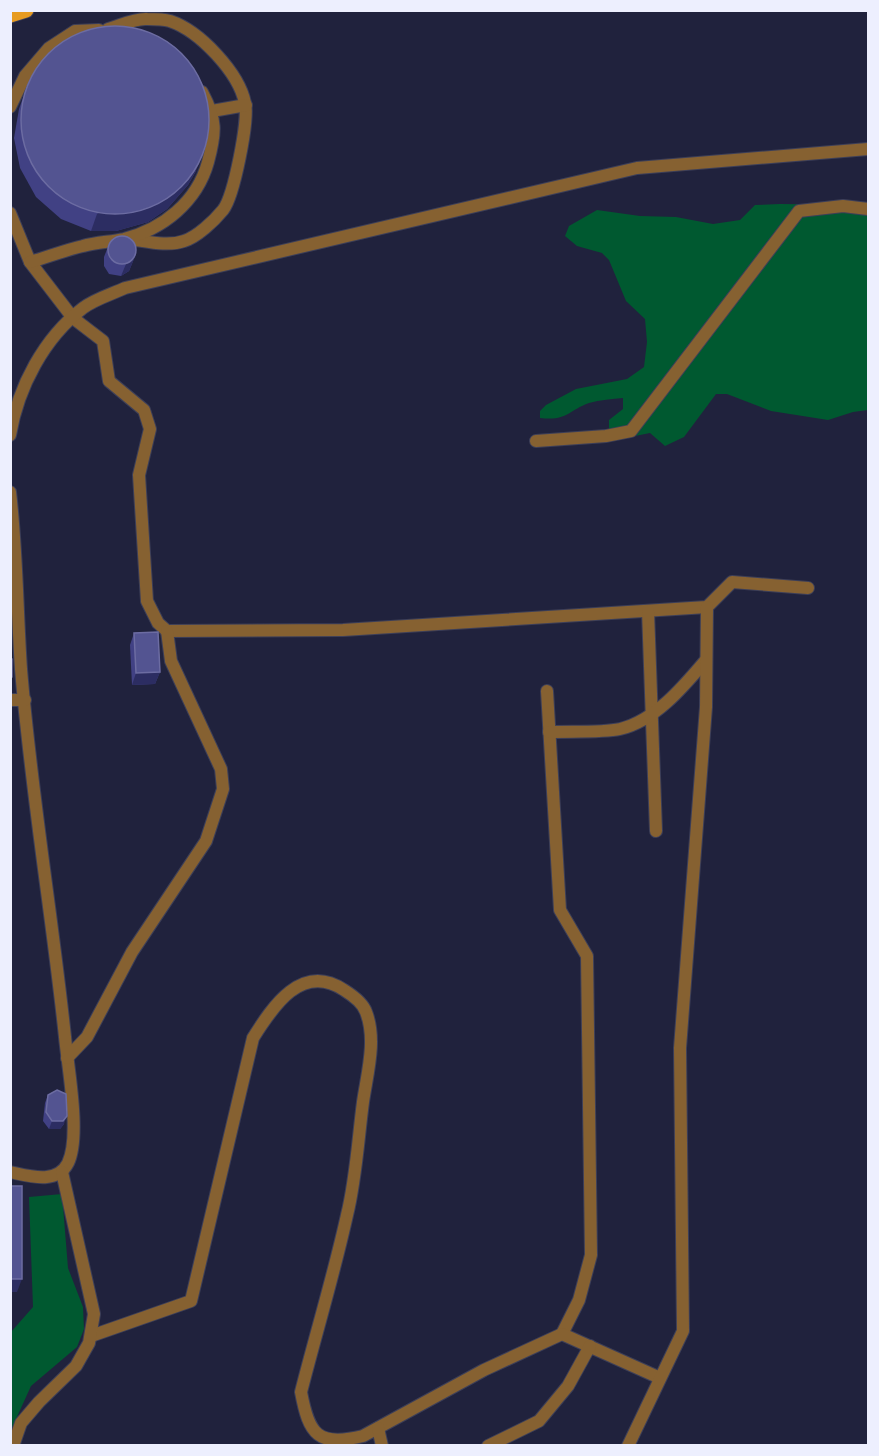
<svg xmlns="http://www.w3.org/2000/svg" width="879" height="1456" viewBox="0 0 879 1456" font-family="Ubuntu,sans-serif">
<rect width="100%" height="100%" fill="#20223d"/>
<!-- green -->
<g fill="#005930">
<path d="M780 204 868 205V410L853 412 828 420 771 411 727 394H716L684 437 665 446 650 433 615 440 609 432V420L623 409V398C612 399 600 400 589 403 567 411 568 421 540 418V411L546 405 576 389 627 379 644 367 647 342 645 319 626 301 609 260 602 253 577 246 565 236 569 226 597 210 640 216 676 217 713 224 740 220 755 205Z"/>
<polygon points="62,1194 68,1268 83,1307 84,1329 77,1347 31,1386 11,1430 11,1332 33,1307 29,1197"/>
</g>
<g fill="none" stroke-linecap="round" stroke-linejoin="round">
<defs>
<g id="minor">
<path d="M108 29C119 26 135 18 147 19 154 19 163 19 170 21 200 31 239 73 245 103 249 120 234 196 223 210 214 221 197 237 184 241 167 247 146 241 129 239"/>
<polyline points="10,107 25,76 49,48 75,31 99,30"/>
<polyline points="212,111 246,105"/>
<polyline points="10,213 30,262 73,318 103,341 109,381 144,410 150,429 139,475 147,601 158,623 167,631 343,630 707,607 732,582 808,588"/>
<path d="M30 262C48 257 65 250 83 246 96 242 110 242 124 239 163 229 197 202 208 162 216 132 217 120 202 92"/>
<path d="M10 435C18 387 44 338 83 308 95 299 112 294 125 288L637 168 868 149"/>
<polyline points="536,441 606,436 631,431 799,211 843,206 868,209"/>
<path d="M10 492C17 551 17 610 21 669 31 792 52 914 65 1037 68 1069 81 1136 68 1163 57 1185 29 1176 10 1172"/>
<polyline points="648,611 656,831"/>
<polyline points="547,691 560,910 587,956 591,1255 579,1300 562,1334"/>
<polyline points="10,700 25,700"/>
<path d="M549 732C569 731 601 733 620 729 655 721 684 686 706 660"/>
<polyline points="67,1058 87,1037 132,952 206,841 223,789 221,769 171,661 167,631"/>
<path d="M91 1336 191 1301 253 1038C273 1006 302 962 344 990 352 995 363 1003 366 1012 377 1040 367 1074 363 1102 358 1140 356 1179 347 1215 334 1274 316 1333 301 1392 309 1435 318 1447 363 1436L484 1370 562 1334 660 1378"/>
<polyline points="378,1428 382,1446"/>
<polyline points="13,1446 21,1423 39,1402 76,1366 89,1343 94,1314 62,1172"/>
<polyline points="488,1446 539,1421 568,1386 590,1346"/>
<polyline points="628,1446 683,1331 680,1048 706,707 707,607"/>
</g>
<polyline id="major" points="10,15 26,10"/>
</defs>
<!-- minor casing -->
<use href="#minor" stroke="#3d3f58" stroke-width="14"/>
<!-- major casing -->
<use href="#major" stroke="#3d3f58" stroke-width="17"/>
<!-- minor -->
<use href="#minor" stroke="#866131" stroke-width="12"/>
<!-- major -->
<use href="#major" stroke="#e79b21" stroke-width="15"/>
</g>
<!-- wall -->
<g fill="#414184">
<polygon points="25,92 196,171 188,185 167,209 148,222 116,231 91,231 61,219 36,197 20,168 14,138 19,109"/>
<polygon points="109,244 136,254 129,271 121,276 109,274 104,266 104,257"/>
<polygon points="134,633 160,672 155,684 132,685 130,645"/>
<polygon points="48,1095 64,1124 60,1129 49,1129 43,1121 45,1103"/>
</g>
<!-- shaded-wall -->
<g fill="#2c2d62">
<polygon points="202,155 196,171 188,185 167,209 148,222 116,231 91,231 97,214"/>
<polygon points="136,254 129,271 121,276 126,264"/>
<polygon points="160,672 155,684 132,685 136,673"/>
<polygon points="67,1116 64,1124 60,1129 49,1129 52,1121"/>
<polygon points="10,1279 22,1279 17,1292 10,1292"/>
</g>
<!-- building -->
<g fill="#535491" stroke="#6c6ca2" stroke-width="1.5">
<circle cx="115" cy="120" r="94"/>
<circle cx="122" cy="250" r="14"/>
<polygon points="158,632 160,672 136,673 134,633"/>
<polygon points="10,658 12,659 12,677 10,678"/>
<polygon points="57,1090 66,1094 67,1116 63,1121 52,1121 46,1112 48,1095"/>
<rect x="10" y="1186" width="12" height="93"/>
</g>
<!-- border -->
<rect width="879" height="1456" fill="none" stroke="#edeffe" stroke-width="24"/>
</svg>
